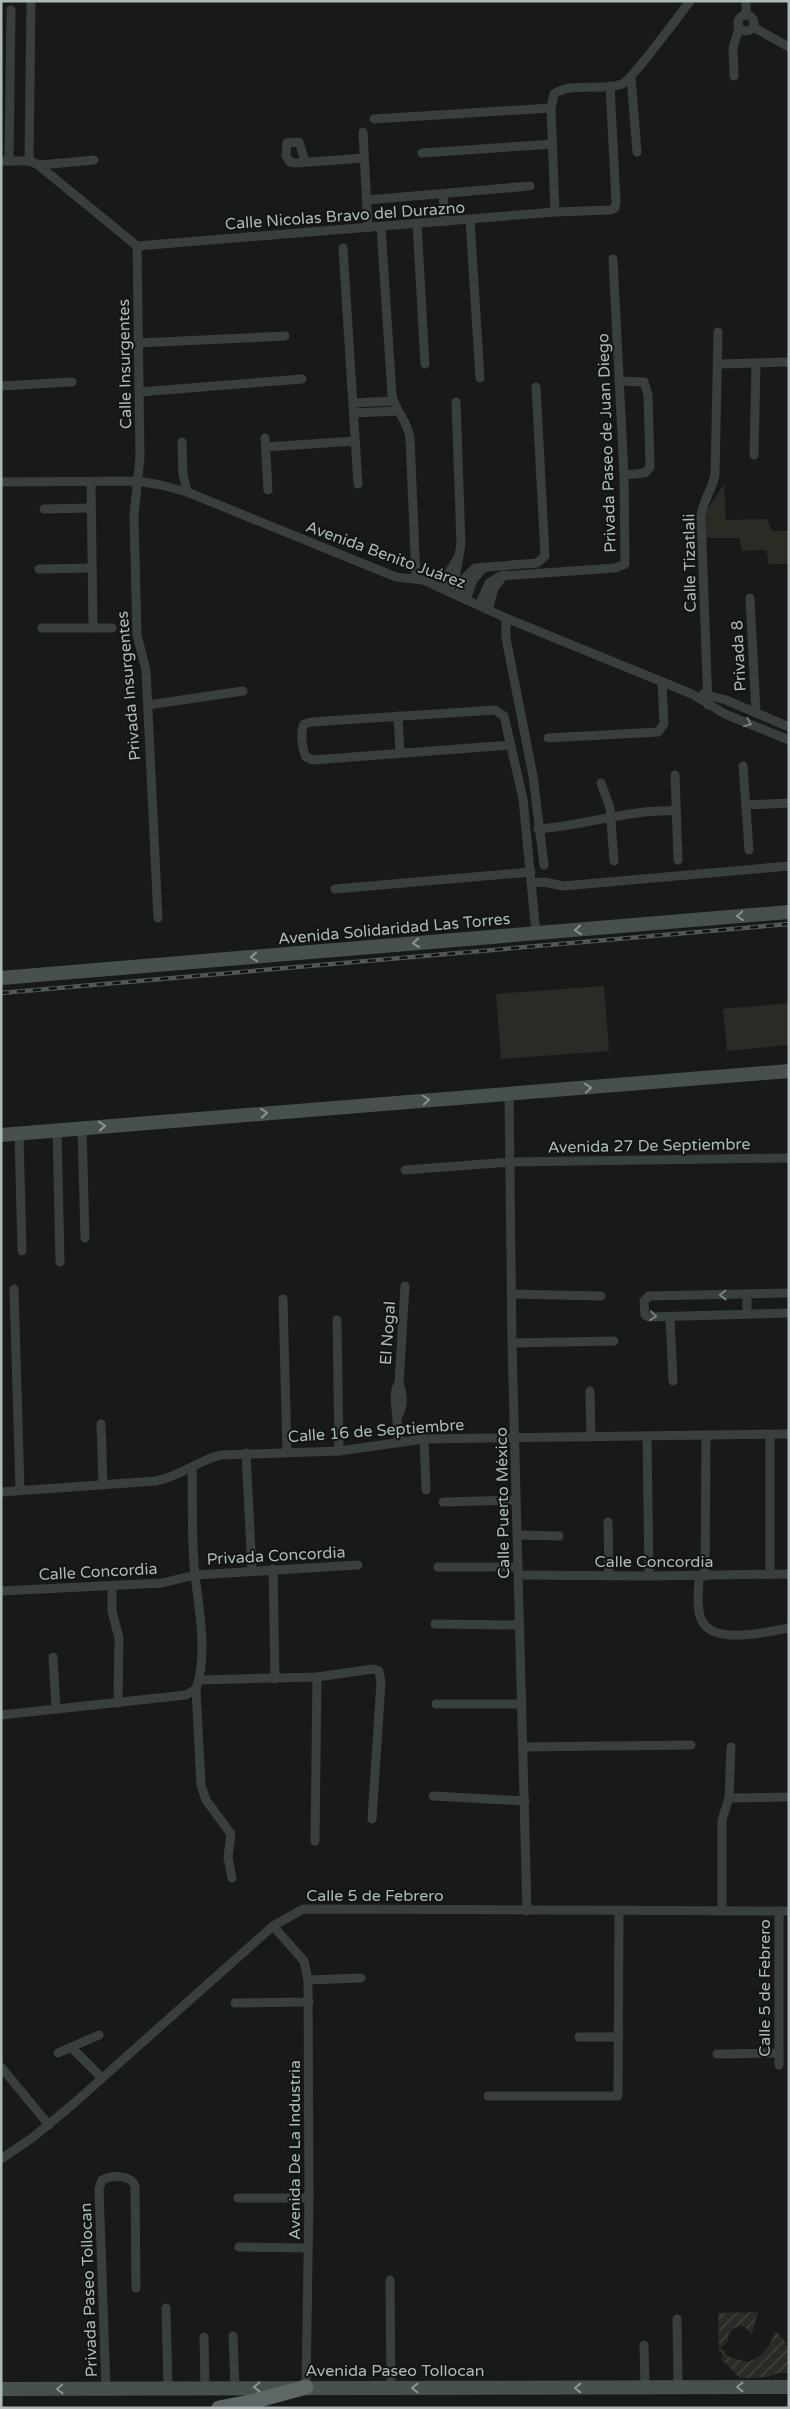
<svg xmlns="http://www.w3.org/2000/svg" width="790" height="2409" viewBox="0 0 790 2409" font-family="'Varela Round',sans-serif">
<defs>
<pattern id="garden-furrows" width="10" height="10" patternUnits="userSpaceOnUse" patternTransform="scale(1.25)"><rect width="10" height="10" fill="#292c24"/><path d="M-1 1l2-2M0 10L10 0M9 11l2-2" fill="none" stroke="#454842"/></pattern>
</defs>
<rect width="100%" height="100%" fill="#181a1a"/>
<!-- green -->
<g fill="#292c24">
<polygon points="724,484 726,520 767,519 772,531 789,531 789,564 769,564 766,550 742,551 739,538 706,538 706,511"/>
<polygon points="604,986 609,1051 501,1059 496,994"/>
<polygon points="789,1003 789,1045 727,1051 723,1009"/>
</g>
<!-- garden -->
<path fill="url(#garden-furrows)" d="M758 2312 752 2334 743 2326C733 2326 727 2332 728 2342L720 2347 729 2357 748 2362C764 2356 770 2347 775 2331 790 2342 789 2355 789 2373H779L768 2377 740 2378 721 2359H723L722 2352H719L718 2313Z"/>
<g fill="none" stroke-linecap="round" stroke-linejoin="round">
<!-- minor -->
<g stroke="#393e3f" stroke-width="9">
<polyline points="746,15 746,1"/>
<circle cx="746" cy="23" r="8"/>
<polyline points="753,27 789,47"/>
<polyline points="734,76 733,48 739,28"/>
<polyline points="631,77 637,152"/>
<polyline points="374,119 551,108"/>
<polyline points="363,132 368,228"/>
<polyline points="422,153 553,144"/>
<polyline points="1,161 29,161 37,164 137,246"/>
<polyline points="9,161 11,10"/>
<polyline points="29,161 31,4"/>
<polyline points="305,161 299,142 287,143 286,156 290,162 296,163 364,158"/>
<polyline points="40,165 94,160"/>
<polyline points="443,194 445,222"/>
<polyline points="367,200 530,186"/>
<path d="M555 212 551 108 554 94C573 81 601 92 622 84 632 80 680 14 690 1"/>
<polyline points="470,220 480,378"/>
<polyline points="417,224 425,364"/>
<path d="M381 227 392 395C395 411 408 421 410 438L416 578"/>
<polyline points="137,246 140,457 134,516 137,635 146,670 158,918"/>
<polyline points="137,246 555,212 611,210 615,208 616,202 610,86"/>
<polyline points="343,248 358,484"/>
<polyline points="138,343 285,336"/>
<polyline points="718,364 789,362"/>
<polyline points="619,381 644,382 648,395 650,467 645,473 624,475"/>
<polyline points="1,386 72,382"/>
<polyline points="139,392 302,379"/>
<polyline points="353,403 393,401"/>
<polyline points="354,413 397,411"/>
<polyline points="265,438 268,490"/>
<polyline points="182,442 183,474 187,492"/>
<polyline points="266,447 355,441"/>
<polyline points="754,455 756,363"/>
<polyline points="1,482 137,481 161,485 187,492 396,577 423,580 506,618 692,694 725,714 789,740"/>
<polyline points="91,482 93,628"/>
<polyline points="44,509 91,508"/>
<polyline points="39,569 92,568"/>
<polyline points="442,588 446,577 457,559"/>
<polyline points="449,592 456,573 461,544 456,402"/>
<polyline points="458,596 465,578 475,568 537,563 545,556 536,387"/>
<polyline points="750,598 756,713"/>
<polyline points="466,600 473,580 484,567"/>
<polyline points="479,605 489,583 500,576 615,568 625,564 624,475 613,259"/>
<polyline points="488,610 494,588 504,575"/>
<polyline points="506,618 506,638 533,776 544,865"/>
<polyline points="42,628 112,628"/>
<polyline points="703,694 726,700 789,727"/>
<polyline points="148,705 243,691"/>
<path d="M708 705 701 516C703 500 712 490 715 475L718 332"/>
<polyline points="398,716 400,753"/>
<polyline points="548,738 658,732 664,724 662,682"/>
<path d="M511 745 313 760 306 757C302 749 300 733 304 724L312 722 495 710 504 716 523 799 536 933"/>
<polyline points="743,766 749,850"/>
<polyline points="675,775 678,860"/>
<polyline points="601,783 610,808 614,861"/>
<polyline points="746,805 789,803"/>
<path d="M538 829C584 826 629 809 676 811"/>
<polyline points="531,883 544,882 563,886 789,866"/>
<polyline points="335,889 531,872"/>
<polyline points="509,1093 512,1343 527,1911"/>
<polyline points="82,1128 85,1238"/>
<polyline points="57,1130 60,1262"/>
<polyline points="19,1134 22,1251"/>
<polyline points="405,1170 510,1162 789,1158"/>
<polyline points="14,1289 20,1490"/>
<polyline points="789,1293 649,1296 644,1301 645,1315 649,1317 789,1313"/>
<polyline points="511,1294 601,1296"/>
<polyline points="747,1294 747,1314"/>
<polyline points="283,1299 287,1452"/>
<polyline points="670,1317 673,1381"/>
<polyline points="337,1320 339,1451"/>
<polyline points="512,1343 614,1341"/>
<polyline points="590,1391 591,1437"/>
<path d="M398 1416C404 1406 403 1393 399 1383L405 1286"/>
<polyline points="101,1424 103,1484"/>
<polyline points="770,1435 770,1574"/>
<polyline points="647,1436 649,1576"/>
<polyline points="424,1439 426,1490"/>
<polyline points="399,1441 395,1399 396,1389 399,1383"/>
<polyline points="246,1453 252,1571"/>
<path d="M1 1492 156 1481C180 1477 198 1460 221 1455L339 1451 424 1439 789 1434"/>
<polyline points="443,1502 516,1500"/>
<polyline points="608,1522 609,1576"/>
<polyline points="518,1535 559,1536"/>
<polyline points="438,1567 518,1567"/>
<polyline points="273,1569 275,1679"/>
<polyline points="519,1575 649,1576 789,1574"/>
<path d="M699 1576C699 1589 696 1607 701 1619 712 1646 767 1632 789 1628"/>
<polyline points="705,1576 706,1435"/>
<polyline points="112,1586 112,1611 119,1638 118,1703"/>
<polyline points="1,1591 162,1583 195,1575 358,1565"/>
<polyline points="435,1624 520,1625"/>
<polyline points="53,1657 56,1709"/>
<polyline points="200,1680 317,1677 373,1669 379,1671 381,1682 372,1819"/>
<polyline points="196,1689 201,1785 206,1800 231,1834 228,1857 232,1878"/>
<polyline points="436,1704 522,1704"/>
<path d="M1 1715 186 1695 196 1689C208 1656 199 1609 195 1575 191 1540 193 1503 192 1467"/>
<polyline points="523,1747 691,1745"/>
<polyline points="433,1796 525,1801"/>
<polyline points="729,1798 789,1797"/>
<polyline points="315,1841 317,1677"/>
<polyline points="722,1910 722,1820 729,1798 731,1747"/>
<polyline points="779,1911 779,2065"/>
<polyline points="273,1926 304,1961 308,1980 309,2198 306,2387"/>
<polyline points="308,1980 361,1978"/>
<polyline points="235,2003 309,2002"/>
<polyline points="579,2037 619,2037"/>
<polyline points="71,2047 102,2078"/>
<polyline points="58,2053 99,2035"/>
<polyline points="717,2054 779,2053"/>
<polyline points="1,2067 49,2125"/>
<polyline points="488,2096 618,2096 619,1910"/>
<polyline points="1,2159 32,2138 72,2105 273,1926 303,1909 789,1911"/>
<polyline points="238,2198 309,2198"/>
<polyline points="239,2247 308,2248"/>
<polyline points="390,2280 391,2388"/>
<polyline points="166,2308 168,2388"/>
<polyline points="677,2319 678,2388"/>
<polyline points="233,2336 235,2387"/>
<polyline points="204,2337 205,2388"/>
<polyline points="644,2345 645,2388"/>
<path d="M106 2389 99 2189 102 2180C112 2175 130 2174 135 2186L136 2288"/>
</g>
<!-- secondary -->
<g stroke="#484f4f" stroke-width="14">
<polyline points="1,978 789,912"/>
<polyline points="1,1135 789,1071"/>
<polyline points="1,2389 789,2387"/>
</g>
<!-- trunk -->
<polyline stroke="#5e6666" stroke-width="15" points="219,2408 255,2401 306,2387"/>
<defs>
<polyline id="rail" points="1,993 789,924"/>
</defs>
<!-- rail casing -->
<use href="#rail" stroke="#515858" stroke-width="4.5"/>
<!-- rail -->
<use href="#rail" stroke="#131515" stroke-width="2.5" stroke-dasharray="8" stroke-linecap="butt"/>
</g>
<!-- one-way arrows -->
<defs><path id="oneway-chevron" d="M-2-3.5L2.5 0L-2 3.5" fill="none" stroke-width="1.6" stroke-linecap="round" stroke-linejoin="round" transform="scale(1.25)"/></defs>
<g stroke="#788282">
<use href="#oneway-chevron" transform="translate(748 723) rotate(22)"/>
<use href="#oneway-chevron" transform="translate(723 1295) rotate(179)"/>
<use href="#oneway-chevron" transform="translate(653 1316) rotate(7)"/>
</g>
<g stroke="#889493">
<use href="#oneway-chevron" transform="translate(740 916) rotate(175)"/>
<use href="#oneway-chevron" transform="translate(578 930) rotate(175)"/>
<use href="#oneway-chevron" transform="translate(416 943) rotate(175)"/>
<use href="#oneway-chevron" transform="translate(254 957) rotate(175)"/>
<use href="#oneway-chevron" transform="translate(588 1088) rotate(-5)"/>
<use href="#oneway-chevron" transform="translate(426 1100) rotate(-5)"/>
<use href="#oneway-chevron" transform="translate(264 1113) rotate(-5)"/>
<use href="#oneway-chevron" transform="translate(102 1126) rotate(-5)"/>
<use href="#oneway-chevron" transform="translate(257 2387) rotate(179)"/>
<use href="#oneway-chevron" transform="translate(740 2387) rotate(-180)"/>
<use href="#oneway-chevron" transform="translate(415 2388) rotate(180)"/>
<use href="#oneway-chevron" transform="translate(578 2388) rotate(180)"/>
<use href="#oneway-chevron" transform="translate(60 2389) rotate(179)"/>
</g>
<g text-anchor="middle" stroke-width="4" stroke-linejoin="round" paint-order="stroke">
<!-- street labels -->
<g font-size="16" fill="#abb9b8" stroke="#131515">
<text transform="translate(345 215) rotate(-4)" y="6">Calle Nicolas Bravo del Durazno</text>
<text transform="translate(124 364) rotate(-91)" y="6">Calle Insurgentes</text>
<text transform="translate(606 443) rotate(-92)" y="6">Privada Paseo de Juan Diego</text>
<text transform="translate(386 554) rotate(20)" y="6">Avenida Benito Juárez</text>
<text transform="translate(689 563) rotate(-91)" y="6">Calle Tizatlali</text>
<text transform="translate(738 656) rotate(-93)" y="6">Privada 8</text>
<text transform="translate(128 686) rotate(-95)" y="6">Privada Insurgentes</text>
<text transform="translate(394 928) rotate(-5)" y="6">Avenida Solidaridad Las Torres</text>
<text transform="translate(649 1145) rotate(-1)" y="6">Avenida 27 De Septiembre</text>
<text transform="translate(387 1333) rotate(-86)" y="6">El Nogal</text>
<text transform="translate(376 1430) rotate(-4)" y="6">Calle 16 de Septiembre</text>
<text transform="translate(502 1503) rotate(-91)" y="6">Calle Puerto México</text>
<text transform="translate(276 1555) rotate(-3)" y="6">Privada Concordia</text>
<text x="654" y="1567">Calle Concordia</text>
<text transform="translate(98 1571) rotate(-3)" y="6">Calle Concordia</text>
<text x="375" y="1901">Calle 5 de Febrero</text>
<text transform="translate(764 1988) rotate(-90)" y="6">Calle 5 de Febrero</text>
<text transform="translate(294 2150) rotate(-90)" y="6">Avenida De La Industria</text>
<text transform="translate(88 2290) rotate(-92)" y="6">Privada Paseo Tollocan</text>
<text x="395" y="2376">Avenida Paseo Tollocan</text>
</g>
</g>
<!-- border -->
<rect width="790" height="2409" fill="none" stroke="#abb9b8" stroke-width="5"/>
</svg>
